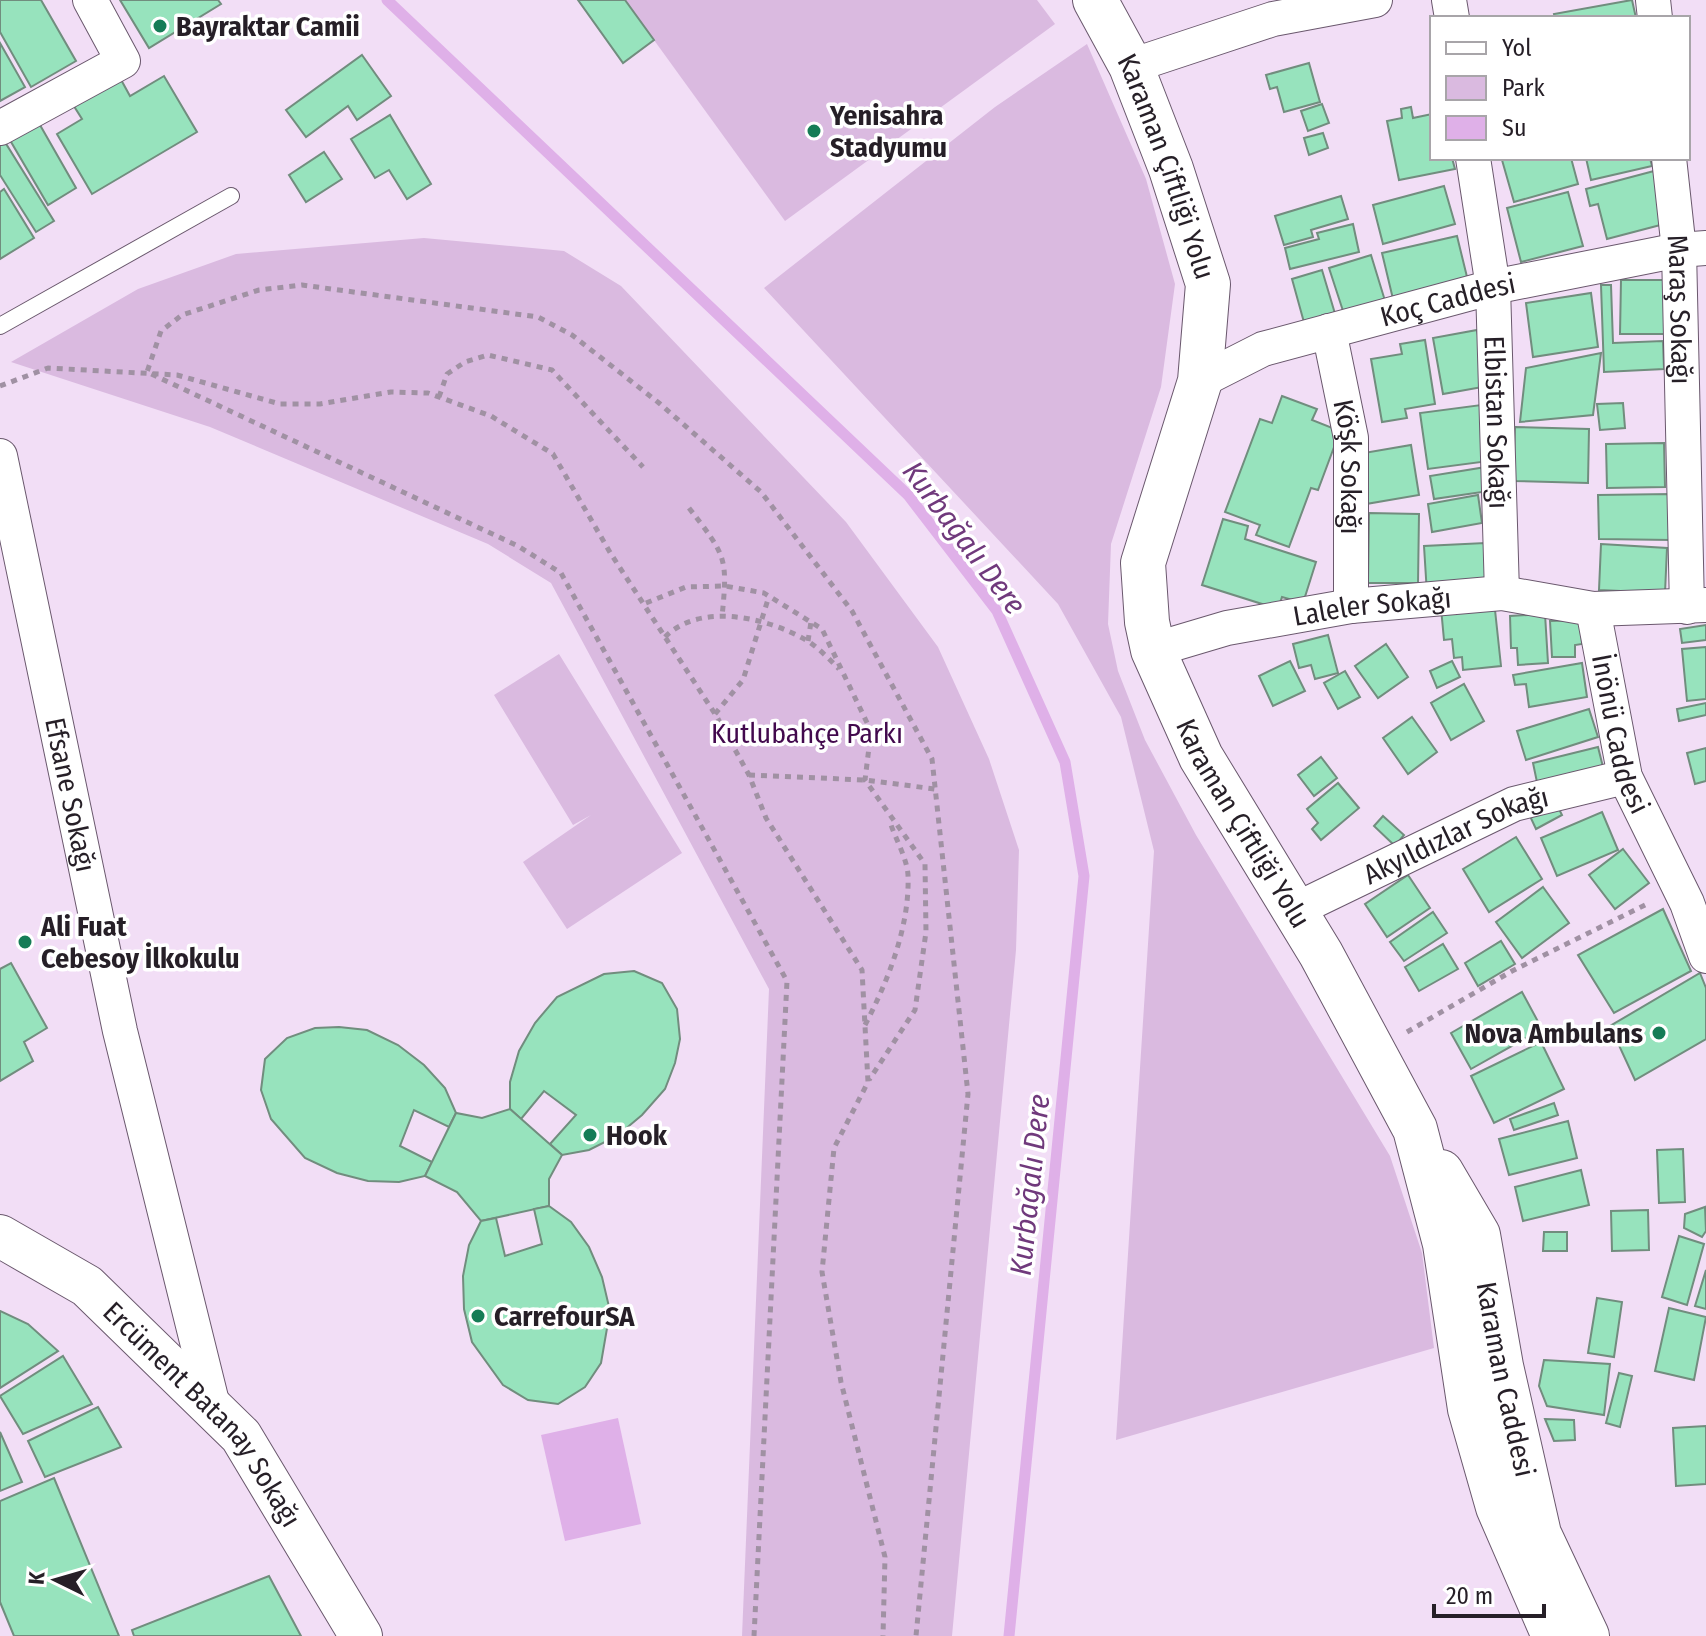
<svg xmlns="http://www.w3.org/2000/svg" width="1706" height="1636" viewBox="0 0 1706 1636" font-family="'Fira Sans Condensed',sans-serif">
<rect width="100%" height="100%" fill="#f2def6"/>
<!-- green -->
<g fill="#dabae0">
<polygon points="625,0 1037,0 1055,24 785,221"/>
<polygon points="1087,44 1146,179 1175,284 1161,387 1111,544 1108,624 1118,671 1145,740 1196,835 1390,1156 1422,1253 1434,1348 1116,1440 1154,851 1121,717 1058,604 764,288 995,107"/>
<polygon points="424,238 564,251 621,286 846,522 938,647 989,759 1019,850 1016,950 952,1636 742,1636 769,989 551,583 488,544 210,427 11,362 138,289 236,254"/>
<polygon points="559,654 682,853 567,929 523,862 591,815 573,825 494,695"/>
</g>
<!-- water -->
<polygon fill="#dfb0e8" points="618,1418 641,1524 565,1541 541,1435"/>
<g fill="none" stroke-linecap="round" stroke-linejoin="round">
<!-- stream -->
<polyline stroke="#dfb0e8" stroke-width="11" points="387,0 908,495 997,611 1065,762 1084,876 1009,1636"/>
</g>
<!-- building -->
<g fill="#97e3bd" stroke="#718d7e" stroke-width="2">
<polygon points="0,0 41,0 76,61 31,87 0,32"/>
<polygon points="120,0 218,0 221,4 149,48"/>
<polygon points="578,0 625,0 654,40 623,63"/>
<polygon points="1632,0 1636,18 1555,18 1554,14"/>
<polygon points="0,43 25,87 0,101"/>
<polygon points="362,55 391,96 357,120 348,106 306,137 286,110"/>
<polygon points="1309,63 1320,102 1284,112 1277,87 1270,89 1266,75"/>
<polygon points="119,76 130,96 164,76 197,132 92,194 57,134 82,119 72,103"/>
<polygon points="1322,104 1329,123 1308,131 1301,111"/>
<polygon points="1411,107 1413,118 1432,114 1432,158 1452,158 1455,169 1399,180 1387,121 1402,118 1401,109"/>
<polygon points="390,115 431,184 407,199 389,170 375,178 351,139"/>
<polygon points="36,118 76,188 48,205 7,135"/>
<polygon points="1323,133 1328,148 1309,155 1304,138"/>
<polygon points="0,134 54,221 36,232 0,175"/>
<polygon points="324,152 342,179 306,202 289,175"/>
<polygon points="1509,158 1571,158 1578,184 1514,202 1502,160"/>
<polygon points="1586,158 1650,158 1652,166 1591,180"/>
<polygon points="1654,171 1668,223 1607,239 1598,204 1590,206 1586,189"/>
<polygon points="1444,186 1455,224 1383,244 1373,205"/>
<polygon points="4,189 34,238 0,259 0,192"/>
<polygon points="1568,192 1583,246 1521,262 1507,208"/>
<polygon points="1341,196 1348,219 1311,230 1313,237 1284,245 1275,216"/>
<polygon points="1353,224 1359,252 1290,269 1285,248 1319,239 1317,233"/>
<polygon points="1457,236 1468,281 1393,299 1382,253"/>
<polygon points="1371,255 1386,304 1345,317 1329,268"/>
<polygon points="1322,270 1336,317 1305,326 1292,279"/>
<polygon points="1621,280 1665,280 1665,334 1620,334"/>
<polygon points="1601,285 1611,285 1613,343 1663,341 1664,369 1604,372"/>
<polygon points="1591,293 1598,347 1533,357 1526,303"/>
<polygon points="1477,330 1488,386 1443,394 1433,338"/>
<polygon points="1425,340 1435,404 1405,409 1407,418 1382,422 1371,359 1402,354 1400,344"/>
<polygon points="1601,353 1593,415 1520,422 1526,368"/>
<polygon points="1282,396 1317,409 1312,420 1340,431 1318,490 1311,488 1289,547 1256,535 1260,525 1225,512 1260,419 1272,423"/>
<polygon points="1623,403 1625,428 1600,430 1597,404"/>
<polygon points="1481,405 1489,461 1428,469 1420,413"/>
<polygon points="1515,427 1589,429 1588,483 1513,481"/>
<polygon points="1664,443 1665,487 1607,488 1606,444"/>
<polygon points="1411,445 1419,495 1366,504 1358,454"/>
<polygon points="1486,467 1489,491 1434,499 1430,476"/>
<polygon points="1671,494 1671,540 1599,539 1598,495"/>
<polygon points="1478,495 1482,523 1432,532 1428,504"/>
<polygon points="1369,513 1419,514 1418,583 1368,583"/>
<polygon points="1223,519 1248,526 1245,539 1316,562 1303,603 1282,597 1278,609 1202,585"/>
<polygon points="1485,543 1487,592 1427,594 1424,546"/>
<polygon points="1601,544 1667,548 1665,593 1599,590"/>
<polygon points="1441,608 1495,610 1501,666 1463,670 1462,657 1454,658 1452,639 1444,640"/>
<polygon points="1545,614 1548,663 1518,665 1517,648 1511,648 1510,616"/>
<polygon points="1581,620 1582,644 1575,645 1575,657 1552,657 1550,621"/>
<polygon points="1706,625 1706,640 1682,643 1680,629"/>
<polygon points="1328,635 1338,673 1315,679 1311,665 1299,668 1293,644"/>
<polygon points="1386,644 1408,677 1378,698 1355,666"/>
<polygon points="1706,647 1706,699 1687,701 1682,649"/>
<polygon points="1290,661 1305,691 1273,706 1259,676"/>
<polygon points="1452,661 1460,677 1437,688 1430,671"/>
<polygon points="1582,663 1587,697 1529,707 1526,684 1515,685 1513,675"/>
<polygon points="1345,671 1360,697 1338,709 1324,683"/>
<polygon points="1464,684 1484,721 1451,740 1431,703"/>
<polygon points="1706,703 1706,715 1679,721 1677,709"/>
<polygon points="1589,709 1598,737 1526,760 1517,731"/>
<polygon points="1412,717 1437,752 1408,774 1383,738"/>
<polygon points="1598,747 1604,771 1538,787 1533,763"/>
<polygon points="1706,748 1706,781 1695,784 1687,753"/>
<polygon points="1321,757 1337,778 1314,796 1298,775"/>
<polygon points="1338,783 1359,808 1321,840 1312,829 1318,823 1307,809"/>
<polygon points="1555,801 1562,815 1536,829 1529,814"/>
<polygon points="1602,812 1618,850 1557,876 1541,838"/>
<polygon points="1383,816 1404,835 1395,846 1374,826"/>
<polygon points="1516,837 1542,879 1489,912 1463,869"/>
<polygon points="1623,849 1649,883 1615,909 1589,875"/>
<polygon points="1408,875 1430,908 1387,937 1365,904"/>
<polygon points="1543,887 1569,923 1522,958 1496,922"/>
<polygon points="1663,909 1691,971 1614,1013 1578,955"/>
<polygon points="1433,912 1447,933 1404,961 1390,942"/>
<polygon points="1501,941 1515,964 1478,986 1465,963"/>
<polygon points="1443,944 1458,969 1419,991 1405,967"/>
<polygon points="11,963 47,1028 24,1042 33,1061 0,1081 0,969"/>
<polygon points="634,971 662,983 677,1009 680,1039 675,1063 665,1089 642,1115 617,1136 589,1150 562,1155 550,1144 576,1115 544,1091 521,1119 510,1109 510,1082 519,1051 535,1023 557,997 604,974"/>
<polygon points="1700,973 1706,988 1706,1039 1635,1080 1610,1026"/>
<polygon points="1522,992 1542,1029 1471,1069 1451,1033"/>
<polygon points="339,1027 367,1030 398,1045 424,1065 445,1088 456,1113 449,1127 414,1110 400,1146 432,1162 425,1176 399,1182 368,1181 337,1173 305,1158 271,1119 261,1090 265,1059 287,1038 315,1028"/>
<polygon points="1541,1042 1564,1089 1494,1123 1471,1076"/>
<polygon points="1554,1103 1558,1115 1514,1130 1510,1119"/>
<polygon points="510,1109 562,1155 549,1179 549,1206 481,1221 457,1192 425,1176 456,1113 482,1118"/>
<polygon points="1568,1121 1577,1158 1509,1175 1499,1139"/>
<polygon points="1683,1149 1685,1202 1659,1203 1657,1150"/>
<polygon points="1581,1170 1589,1205 1523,1221 1515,1187"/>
<polygon points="549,1206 571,1222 589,1247 602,1277 610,1311 601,1363 585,1387 558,1404 528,1400 503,1385 472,1342 464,1309 463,1276 469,1245 481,1221 496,1218 505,1256 542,1244 534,1209"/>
<polygon points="1705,1207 1706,1231 1702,1237 1684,1228 1685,1214"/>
<polygon points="1648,1210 1649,1250 1612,1251 1611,1211"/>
<polygon points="1544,1232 1567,1232 1567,1251 1543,1251"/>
<polygon points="1679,1236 1704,1244 1687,1305 1662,1297"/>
<polygon points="1706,1270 1706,1309 1695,1306"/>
<polygon points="1597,1298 1622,1302 1614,1357 1588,1353"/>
<polygon points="1669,1308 1706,1317 1694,1380 1655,1371"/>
<polygon points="0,1311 28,1324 58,1351 0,1388"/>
<polygon points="63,1356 92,1404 23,1434 0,1396"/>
<polygon points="1544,1360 1610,1364 1604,1415 1547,1406 1539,1386"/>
<polygon points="1619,1373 1632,1376 1620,1427 1606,1423"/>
<polygon points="98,1407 121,1447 45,1477 28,1441"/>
<polygon points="1545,1419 1574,1420 1575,1440 1554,1441"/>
<polygon points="1706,1426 1706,1484 1676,1486 1673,1428"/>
<polygon points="0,1432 22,1482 0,1491"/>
<polygon points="54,1478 119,1636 14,1636 0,1602 0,1501"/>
<polygon points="269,1576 301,1636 134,1636 132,1630"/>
</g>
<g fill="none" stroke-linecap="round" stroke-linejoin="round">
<defs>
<polyline id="service" points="0,326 231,196"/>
<g id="minor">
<polyline points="1449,0 1452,18"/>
<polyline points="1653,0 1655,18"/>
<polyline points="1131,66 1273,19 1375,0"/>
<polyline points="0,128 123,61 90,0"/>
<path id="s1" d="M1473 158 1493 287 1502 593"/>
<path id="s2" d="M1669 158 1679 250 1687 607"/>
<path id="s3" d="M1329 331 1351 438V606"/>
<path id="s4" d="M1200 381 1263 349 1493 287 1679 250 1706 248"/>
<path id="s5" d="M0 456 120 1031 214 1410"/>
<path id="s6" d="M1593 609 1625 777 1687 903 1706 956"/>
<path id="s7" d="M1153 650 1227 628 1351 606 1502 593 1593 609 1706 605"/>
<path id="s8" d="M1295 910 1514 804 1625 777"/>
</g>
<g id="tertiary">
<path id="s9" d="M0 1236 87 1286 241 1436 361 1636"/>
</g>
<g id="secondary">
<path id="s10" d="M1095 0 1131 66 1171 169 1208 284 1200 381 1143 563 1147 622 1153 650 1201 757 1321 954 1415 1129 1445 1244 1470 1409 1498 1507 1554 1636"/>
<path id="s11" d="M1441 1172 1478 1235 1501 1366 1539 1534 1587 1636"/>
</g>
</defs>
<!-- service casing -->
<use href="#service" stroke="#6a586d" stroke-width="18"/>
<!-- minor casing -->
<use href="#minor" stroke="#6a586d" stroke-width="36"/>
<!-- tertiary casing -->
<use href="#tertiary" stroke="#6a586d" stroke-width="44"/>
<!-- secondary casing -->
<use href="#secondary" stroke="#6a586d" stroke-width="46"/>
<!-- path -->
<g stroke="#a091a3" stroke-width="5" stroke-dasharray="6 6" stroke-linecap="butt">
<polyline points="0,386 48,368 177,375 280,404 320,404 391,392 428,393 491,416 553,454 611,554 717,717 749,775 766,818 862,970 868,1082 834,1148 822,1272 841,1382 885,1557 883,1636"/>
<polyline points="439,397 447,374 465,362 488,355 552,370 643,467"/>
<path d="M689 508C726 556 728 557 722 617"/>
<polyline points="646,603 686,587 725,586 764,593 822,629 871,731 865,780 925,864 926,932 915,1010 869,1080"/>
<path d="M665 637C700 602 766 617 806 640 818 647 829 659 839 669"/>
<polyline points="808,641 811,622"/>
<polyline points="715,714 743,680 769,596"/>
<polyline points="749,775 865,780 935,789"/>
<path d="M865 1025C888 981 910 926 908 875 907 858 895 838 890 822"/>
<polyline points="1407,1032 1512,971 1649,903"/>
<polyline points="754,1636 787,981 561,573 518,546 147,372 161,331 182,315 259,290 302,285 538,317 572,335 659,403 761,492 852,611 932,759 968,1094 916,1636"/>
</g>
<!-- service -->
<use href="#service" stroke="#fff" stroke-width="16"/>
<!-- minor -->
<use href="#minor" stroke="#fff" stroke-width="34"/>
<!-- tertiary -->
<use href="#tertiary" stroke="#fff" stroke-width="42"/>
<!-- secondary -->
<use href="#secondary" stroke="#fff" stroke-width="44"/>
</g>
<!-- markers -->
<g fill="#157c56" stroke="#fff" stroke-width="3">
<circle cx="160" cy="26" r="8"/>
<circle cx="814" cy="131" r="8"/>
<circle cx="25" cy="942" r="8"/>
<circle cx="1659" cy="1033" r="8"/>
<circle cx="590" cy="1135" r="8"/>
<circle cx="478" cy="1316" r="8"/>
</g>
<g text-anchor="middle" stroke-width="7" stroke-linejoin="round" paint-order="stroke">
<!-- poi labels -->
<g font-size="28" font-weight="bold" fill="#261f27" stroke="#fff" text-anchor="start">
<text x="176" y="36">Bayraktar Camii</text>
<text x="830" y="125">Yenisahra<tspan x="830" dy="32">Stadyumu</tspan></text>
<text x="41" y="936">Ali Fuat<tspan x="41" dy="32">Cebesoy İlkokulu</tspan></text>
<text x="1643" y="1043" text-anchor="end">Nova Ambulans</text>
<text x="606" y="1145">Hook</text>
<text x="494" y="1326">CarrefourSA</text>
</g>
<!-- street labels -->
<g font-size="28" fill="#261f27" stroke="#fff">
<text dy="10" stroke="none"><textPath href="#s10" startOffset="182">Karaman Çiftliği Yolu</textPath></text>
<text dy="10" stroke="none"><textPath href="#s4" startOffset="262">Koç Caddesi</textPath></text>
<text dy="10" stroke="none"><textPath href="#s2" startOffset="152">Maraş Sokağı</textPath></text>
<text dy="10" stroke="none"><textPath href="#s1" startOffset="266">Elbistan Sokağı</textPath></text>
<text dy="10" stroke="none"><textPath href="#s3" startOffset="138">Köşk Sokağı</textPath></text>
<text dy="10" stroke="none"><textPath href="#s7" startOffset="224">Laleler Sokağı</textPath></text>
<text dy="10" stroke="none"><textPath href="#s6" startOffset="128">İnönü Caddesi</textPath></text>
<text dy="10" stroke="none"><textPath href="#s5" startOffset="346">Efsane Sokağı</textPath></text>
<text dy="10" stroke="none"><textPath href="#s10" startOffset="878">Karaman Çiftliği Yolu</textPath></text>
<text dy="10" stroke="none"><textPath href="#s8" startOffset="178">Akyıldızlar Sokağı</textPath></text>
<text dy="10" stroke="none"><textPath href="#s11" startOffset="220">Karaman Caddesi</textPath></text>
<text dy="10" stroke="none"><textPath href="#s9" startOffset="274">Ercüment Batanay Sokağı</textPath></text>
</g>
<!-- park labels -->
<g font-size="28" fill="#42094d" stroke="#fff">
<text x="807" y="743">Kutlubahçe Parkı</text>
</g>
<!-- water labels -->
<g font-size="30" font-style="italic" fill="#70397c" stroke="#fff">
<text transform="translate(964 538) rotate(53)" y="10">Kurbağalı Dere</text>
<text transform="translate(1030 1185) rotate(-84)" y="10">Kurbağalı Dere</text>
</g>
</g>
<!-- legend -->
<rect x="1430" y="16" width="260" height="144" fill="#ffffff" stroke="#a8a5a9" stroke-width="2"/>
<rect x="1446" y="42" width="40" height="12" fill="#ffffff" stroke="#a8a5a9" stroke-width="2"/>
<text x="1502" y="56" font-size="24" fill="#261f27">Yol</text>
<rect x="1446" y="76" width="40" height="24" fill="#dabae0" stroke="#a8a5a9" stroke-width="2"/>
<text x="1502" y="96" font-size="24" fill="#261f27">Park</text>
<rect x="1446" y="116" width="40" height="24" fill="#dfb0e8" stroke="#a8a5a9" stroke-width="2"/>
<text x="1502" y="136" font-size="24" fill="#261f27">Su</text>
<!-- north arrow -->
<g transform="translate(56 1580) rotate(275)" stroke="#ffffff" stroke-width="6" paint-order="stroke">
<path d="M0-6L14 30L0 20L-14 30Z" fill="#261f27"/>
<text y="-12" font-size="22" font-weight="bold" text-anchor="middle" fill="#261f27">K</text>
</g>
<!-- scale -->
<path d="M1434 1604v12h110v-12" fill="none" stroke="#261f27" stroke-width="4"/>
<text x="1446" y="1604" font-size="24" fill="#261f27" stroke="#ffffff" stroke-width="6" paint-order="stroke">20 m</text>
</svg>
